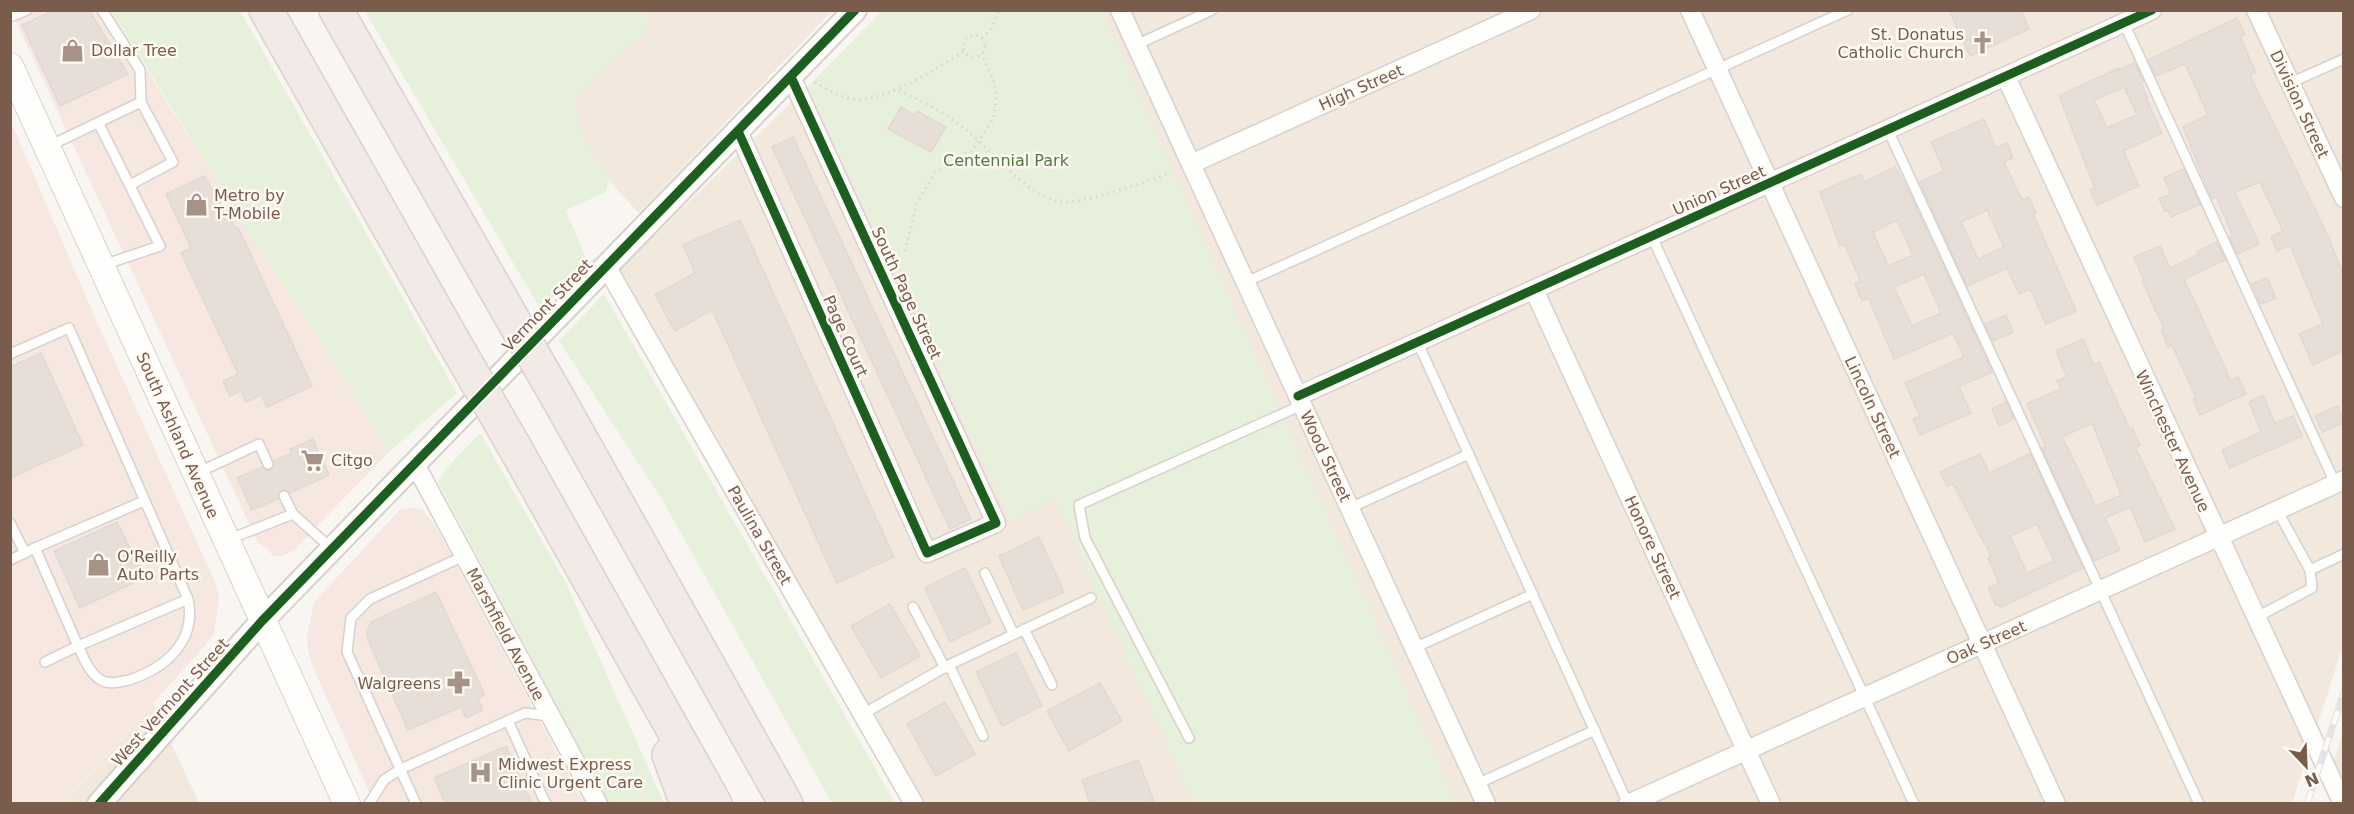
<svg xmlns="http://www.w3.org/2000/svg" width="2354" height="814" viewBox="0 0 2354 814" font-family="'DejaVu Sans',sans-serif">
<rect width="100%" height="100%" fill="#f9f5f0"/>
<!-- residential -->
<g fill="#f2e8de">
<polygon points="647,11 832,11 639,213 609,181 582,135 574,104 593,78 615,57 645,34"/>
<polygon points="1101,11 2343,11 2343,646 2292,803 1456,803"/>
<polygon points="808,86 1011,520 1055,499 1194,803 910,803 618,271"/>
<polygon points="153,704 199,803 63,804"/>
<polygon points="2343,732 2344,779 2343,779 2334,760"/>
</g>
<!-- commercial -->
<g fill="#f6e8e1">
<polygon points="11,11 112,11 166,101 390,451 294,550 283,556 274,556 257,541"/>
<polygon points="10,120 97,322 214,580 219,597 214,633 202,649 63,803 11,803"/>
<polygon points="410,508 422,509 436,527 584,803 374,803 313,667 308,651 307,635 314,602 400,510"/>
</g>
<!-- green -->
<g fill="#e7f0db">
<polygon points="112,11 240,11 457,393 390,451 239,217"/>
<path d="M365 11H647L645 34C617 55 595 76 574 104L582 135 609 181 606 192 566 210 587 261 541 310Z"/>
<polygon points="882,11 1101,11 1456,803 1194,803 1055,500 1011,520 808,86"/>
<polygon points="604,294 895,803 832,803 663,501 559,341"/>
<polygon points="480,433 565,581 664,803 609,803 438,482 445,470"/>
</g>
<!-- building -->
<g fill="#e6ded7" stroke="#e2d8d2" stroke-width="1.5" fill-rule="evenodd">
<polygon points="54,10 89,10 128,74 60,106 22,25"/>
<polygon points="1949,10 2021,10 2029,29 1970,56"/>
<polygon points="2237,18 2245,34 2240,36 2256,73 2250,75 2329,238 2343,274 2343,351 2313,365 2299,334 2323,324 2290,245 2277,251 2271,237 2283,231 2260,182 2235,192 2259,244 2238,254 2229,237 2232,235 2227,221 2216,197 2212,199 2183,127 2208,115 2185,64 2156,76 2148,60"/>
<path d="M2135 63 2144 82 2141 83 2148 98H2146L2162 133 2123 151 2139 186 2097 205 2090 190 2095 188 2059 96 2119 68V70ZM2124 87 2137 115 2107 128 2094 100Z"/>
<polygon points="901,107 914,115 917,111 946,127 931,152 888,129"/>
<path d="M1984 119 1996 148 2007 143 2013 158 2004 162 2022 200 2029 197 2036 213 2033 214 2076 311 2046 324 2030 289 2019 294 2007 268 1967 286 1920 182 1944 171 1931 142ZM1987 210 2004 247 1978 259 1961 222Z"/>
<polygon points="793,137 971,519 950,529 772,147"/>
<path d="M1895 167 1907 188 1992 372 1959 387 1971 413 1920 435 1913 419 1920 416 1905 383 1964 357 1953 333 1894 359 1869 299 1862 300 1855 284 1861 281 1844 244 1840 246 1820 192 1861 174 1865 182ZM1897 220 1913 255 1888 266 1873 232ZM1924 274 1941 313 1912 326 1894 287Z"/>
<polygon points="2184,169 2200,204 2171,217 2168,210 2165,211 2159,199 2171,194 2164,178"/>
<polygon points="204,176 235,228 238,227 312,386 267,407 261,395 246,402 241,391 230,396 223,381 238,374 181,253 191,248 166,194"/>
<polygon points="740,220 894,557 837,583 712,310 675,331 655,295 695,273 683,245"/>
<polygon points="2217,242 2225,260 2184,279 2231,381 2238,377 2246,394 2200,415 2193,400 2196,398 2172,345 2168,347 2161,330 2164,328 2142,281 2144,280 2134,257 2160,246 2170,268 2198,255 2197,252"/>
<polygon points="2267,278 2276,298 2261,304 2252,284"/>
<polygon points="2006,315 2013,332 1993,341 1985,324"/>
<path d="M2083 339 2094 365 2099 362 2130 430 2132 428 2140 445 2135 447 2175 529 2145 542 2130 507 2105 518 2120 550 2094 561 2042 448 2046 447 2027 404 2061 389 2057 381 2067 377 2056 351ZM2092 423 2121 495 2096 506 2062 437Z"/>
<polygon points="41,353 83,445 10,478 10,367"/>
<polygon points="2263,395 2275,423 2293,416 2302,436 2230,468 2222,450 2261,432 2249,402"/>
<polygon points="2006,402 2014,419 1999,426 1992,409"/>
<polygon points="2338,406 2343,423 2322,432 2315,416"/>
<polygon points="313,439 329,475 290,493 282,490 278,499 252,510 237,478 262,467 267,471 271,470 274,461 292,453 290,449"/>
<path d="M1980 454 1989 473 2030 454 2083 568 2001 607 1995 604 1988 588 1999 583 1988 558 1991 557 1989 552 1953 484 1947 486 1940 472ZM2037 524 2054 561 2027 573 2010 536Z"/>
<polygon points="117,522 144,578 80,608 54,551"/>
<polygon points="1039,537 1064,592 1023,610 999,556"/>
<polygon points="965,568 991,622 950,642 925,588"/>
<polygon points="436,592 485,695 478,698 483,710 466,718 461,707 408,730 366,635 371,622"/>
<polygon points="890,604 920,656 881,678 851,626"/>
<polygon points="1016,653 1042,706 1002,726 976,672"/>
<polygon points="1100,683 1122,721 1069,751 1047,711"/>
<polygon points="945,702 975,754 936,776 907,724"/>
<polygon points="506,746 532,804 446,804 434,778"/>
<polygon points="1138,760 1154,801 1146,804 1090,804 1082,780"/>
</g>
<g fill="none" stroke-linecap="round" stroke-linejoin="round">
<defs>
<g id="service">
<polyline points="102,10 140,70 141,102 173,162 130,185"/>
<polyline points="10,17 27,10"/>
<polyline points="2124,23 2335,483"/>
<polyline points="1136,45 1212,10"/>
<polyline points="2290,83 2344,59"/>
<polyline points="99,124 160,246 103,265"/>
<polyline points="1888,130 2199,804"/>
<polyline points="49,146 141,102"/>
<polyline points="1652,237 1914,804"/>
<polyline points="1246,282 1848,10"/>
<polyline points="1418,343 1628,804"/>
<path d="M10 354 69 328 188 599 78 646C84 658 89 673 101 680 109 685 120 682 129 680 166 668 197 641 188 599"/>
<polyline points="197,473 259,444 268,464"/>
<polyline points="284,496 293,514"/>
<polyline points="1350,508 1469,454"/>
<polyline points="10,523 25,553"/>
<polyline points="227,540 293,514 332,549"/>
<polyline points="35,548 144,501"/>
<polyline points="10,560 35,548 78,646 45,662"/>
<polyline points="2310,570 2344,554"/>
<polyline points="985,573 1013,633"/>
<polyline points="913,607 945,668"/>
<polyline points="2255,618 2312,588 2310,570 2277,510"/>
<polyline points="1024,629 1052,685"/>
<polyline points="1414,648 1533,594"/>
<polyline points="949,665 983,736"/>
<polyline points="863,714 949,665 1091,598"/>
<polyline points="508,721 546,804"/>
<polyline points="1189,738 1085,538 1079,505 1302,405"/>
<polyline points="1477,784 1595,730"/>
<polyline points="369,804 384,780 401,769 525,713 550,716"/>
<polyline points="416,804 347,652 351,618 370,599 464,556"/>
</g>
<g id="minor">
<polyline points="1120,10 1486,804"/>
<polyline points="1690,10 2056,804"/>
<polyline points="2256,10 2344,198"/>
<polyline points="2006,77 2343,804"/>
<polyline points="738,131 927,553 996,523 791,77"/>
<polyline points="1191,164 1531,10"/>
<polyline points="606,266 914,804"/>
<polyline points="1534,290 1771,804"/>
<polyline points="1298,396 2152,10"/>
<polyline points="415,464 598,804"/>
<polyline points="1628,804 2344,480"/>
</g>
<polyline id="tertiary" points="99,804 262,621 855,10"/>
<polyline id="secondary" points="10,66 347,804"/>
<g id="motorway">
<polyline points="266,10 451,337"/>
<polyline points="336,10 496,290"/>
<polyline points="559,400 786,804"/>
<polyline points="514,446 715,804"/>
<polyline points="669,755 687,804"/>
</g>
</defs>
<!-- service casing -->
<use href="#service" stroke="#d7d1cb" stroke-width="12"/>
<!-- minor casing -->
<use href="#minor" stroke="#d7d1cb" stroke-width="21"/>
<!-- tertiary casing -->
<use href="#tertiary" stroke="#d7d1cb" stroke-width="26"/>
<!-- secondary casing -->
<use href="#secondary" stroke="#d9d2cb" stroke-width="28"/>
<!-- motorway casing -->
<use href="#motorway" stroke="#dad1cc" stroke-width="36"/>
<!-- path -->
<g stroke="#dcd5d0" stroke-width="3" stroke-dasharray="1.5 4.5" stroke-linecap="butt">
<circle cx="974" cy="46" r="11"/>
<polyline points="982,38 991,29 999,10"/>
<path d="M815 82C829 91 846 101 863 99 899 95 934 69 965 51"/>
<path d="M893 90C918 97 944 112 965 129 993 151 1025 196 1062 202 1078 205 1150 181 1167 174"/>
<polyline points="905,251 917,203 935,172 971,151 993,120 997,95 992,76 981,54"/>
<polyline points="2300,804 2301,800"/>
</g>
<!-- service -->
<use href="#service" stroke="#fefefd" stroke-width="9"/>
<!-- minor -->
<use href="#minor" stroke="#fefefd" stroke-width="18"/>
<!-- tertiary -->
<use href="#tertiary" stroke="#fefefd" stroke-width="22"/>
<!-- secondary -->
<use href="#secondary" stroke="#fefefd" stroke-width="26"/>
<!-- motorway -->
<use href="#motorway" stroke="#f2eae7" stroke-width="33"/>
<defs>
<polyline id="rail" points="2307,804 2344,692"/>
</defs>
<!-- rail casing -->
<use href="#rail" stroke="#e6e3e7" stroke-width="7"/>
<!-- rail -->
<use href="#rail" stroke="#fffaf3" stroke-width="4.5" stroke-dasharray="14" stroke-linecap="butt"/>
<defs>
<g id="motorway-bridge">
<polyline points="496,290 559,400"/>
<polyline points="451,337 514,446"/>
</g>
</defs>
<!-- motorway-bridge casing -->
<use href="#motorway-bridge" stroke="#dad1cc" stroke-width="36" stroke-linecap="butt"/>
<!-- motorway-bridge -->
<use href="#motorway-bridge" stroke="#f2eae7" stroke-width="33"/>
<defs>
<g id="cycleway">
<polyline points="738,131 927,553 996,523 791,77"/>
<polyline points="1298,396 2152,10"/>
<polyline points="99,804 262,621 855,10"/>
</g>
</defs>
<!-- cycleway casing -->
<use href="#cycleway" stroke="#fffaf3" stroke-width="13"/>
<!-- cycleway -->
<use href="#cycleway" stroke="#1b5e20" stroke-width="9"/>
</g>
<!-- icons -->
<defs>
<symbol id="church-bare" viewBox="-9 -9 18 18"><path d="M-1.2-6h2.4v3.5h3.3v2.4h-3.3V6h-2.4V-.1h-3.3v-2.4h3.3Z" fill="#a69286" stroke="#fffaf3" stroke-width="2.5" paint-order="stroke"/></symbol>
<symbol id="shop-bare" viewBox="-9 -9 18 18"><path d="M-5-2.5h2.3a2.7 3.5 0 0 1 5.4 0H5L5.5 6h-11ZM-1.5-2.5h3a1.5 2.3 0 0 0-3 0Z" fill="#a69286" stroke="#fffaf3" stroke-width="2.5" paint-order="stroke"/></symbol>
<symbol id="supermarket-bare" viewBox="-9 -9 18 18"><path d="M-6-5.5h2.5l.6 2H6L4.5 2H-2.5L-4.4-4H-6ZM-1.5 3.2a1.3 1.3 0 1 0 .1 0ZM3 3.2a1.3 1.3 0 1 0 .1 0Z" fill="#a69286" stroke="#fffaf3" stroke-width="2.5" paint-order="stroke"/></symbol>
<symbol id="pharmacy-bare" viewBox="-9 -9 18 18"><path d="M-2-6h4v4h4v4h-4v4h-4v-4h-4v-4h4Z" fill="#a69286" stroke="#fffaf3" stroke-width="2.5" paint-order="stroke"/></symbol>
<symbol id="hospital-bare" viewBox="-9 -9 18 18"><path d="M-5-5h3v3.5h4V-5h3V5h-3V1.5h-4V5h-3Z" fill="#a69286" stroke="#fffaf3" stroke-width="2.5" paint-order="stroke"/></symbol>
</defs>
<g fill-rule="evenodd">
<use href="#church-bare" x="1966" y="26" width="33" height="33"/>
<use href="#shop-bare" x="56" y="34" width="33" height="33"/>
<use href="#shop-bare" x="180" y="188" width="33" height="33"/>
<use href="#supermarket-bare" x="296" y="444" width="33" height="33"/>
<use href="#shop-bare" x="82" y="548" width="33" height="33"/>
<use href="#pharmacy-bare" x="442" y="666" width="33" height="33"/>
<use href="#hospital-bare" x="464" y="756" width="33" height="33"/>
</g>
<g text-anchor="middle" stroke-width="5" stroke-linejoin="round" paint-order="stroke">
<!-- poi labels -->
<g font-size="16" fill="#7a5c4d" stroke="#fffaf3" text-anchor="start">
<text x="1964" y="40" text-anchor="end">St. Donatus<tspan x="1964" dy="18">Catholic Church</tspan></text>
<text x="91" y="56">Dollar Tree</text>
<text x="214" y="201">Metro by<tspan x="214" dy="18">T-Mobile</tspan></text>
<text x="331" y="466">Citgo</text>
<text x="117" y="562">O'Reilly<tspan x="117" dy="18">Auto Parts</tspan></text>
<text x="441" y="689" text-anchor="end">Walgreens</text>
<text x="498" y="770">Midwest Express<tspan x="498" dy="18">Clinic Urgent Care</tspan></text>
</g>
<!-- street labels -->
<g font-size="16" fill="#7a5c4d" stroke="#fffaf3">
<text transform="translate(1361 87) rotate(-24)" y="6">High Street</text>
<text transform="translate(2300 104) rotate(65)" y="6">Division Street</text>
<text transform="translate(1719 190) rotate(-24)" y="6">Union Street</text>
<text transform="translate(907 293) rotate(65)" y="6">South Page Street</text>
<text transform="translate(547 305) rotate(-46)" y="6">Vermont Street</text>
<text transform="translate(846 336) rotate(66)" y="6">Page Court</text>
<text transform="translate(1873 407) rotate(65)" y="6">Lincoln Street</text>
<text transform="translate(178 435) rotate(66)" y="6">South Ashland Avenue</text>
<text transform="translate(2173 441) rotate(65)" y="6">Winchester Avenue</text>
<text transform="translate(1326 456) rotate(65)" y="6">Wood Street</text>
<text transform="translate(760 535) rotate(60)" y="6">Paulina Street</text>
<text transform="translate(1653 547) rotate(65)" y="6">Honore Street</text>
<text transform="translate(506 634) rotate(62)" y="6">Marshfield Avenue</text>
<text transform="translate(1986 642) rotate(-24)" y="6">Oak Street</text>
<text transform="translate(170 702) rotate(-48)" y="6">West Vermont Street</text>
</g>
<!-- park labels -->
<g font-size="16" fill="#537a41" stroke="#fffaf3">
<text x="1006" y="166">Centennial Park</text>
</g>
</g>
<!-- border -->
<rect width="2354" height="814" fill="none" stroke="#7a5c4d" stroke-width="24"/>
<!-- north arrow -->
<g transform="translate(2306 766) rotate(157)" stroke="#fffaf3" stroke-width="4.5" paint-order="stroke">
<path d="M0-4.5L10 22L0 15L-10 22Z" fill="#7a5c4d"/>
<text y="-9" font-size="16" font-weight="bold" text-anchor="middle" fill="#7a5c4d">N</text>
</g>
</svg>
